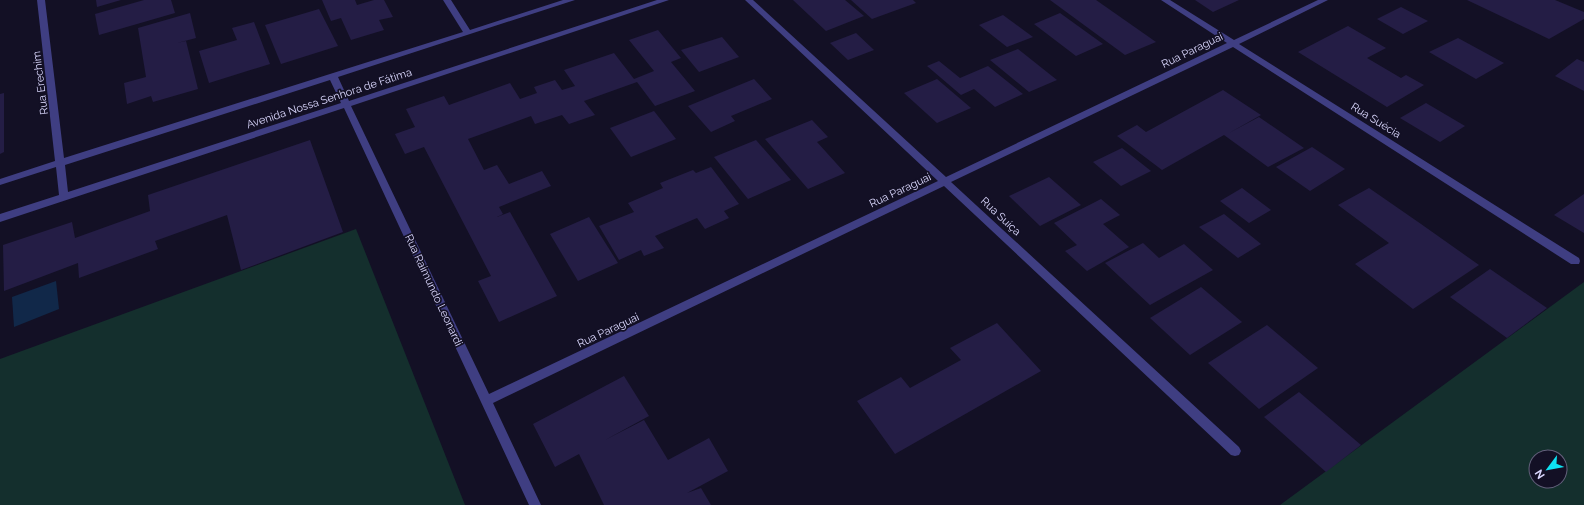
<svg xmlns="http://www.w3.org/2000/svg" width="1584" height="505" viewBox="0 0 1584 505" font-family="Raleway,sans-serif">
<rect width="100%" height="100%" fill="#131025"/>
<!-- green -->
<g fill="#142f2d" fill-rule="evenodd">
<polygon points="356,229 465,505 0,505 0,359"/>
<path d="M1584 282V505H1280ZM1536 457H1560V481H1536Z"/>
</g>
<!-- water -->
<polygon fill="#112849" points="56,281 59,309 14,327 12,297"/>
<!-- building -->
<g fill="#241d45">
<polygon points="96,0 121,0 97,7"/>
<polygon points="144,0 171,0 175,13 99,35 95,14"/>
<polygon points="322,0 355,0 357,5 374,0 384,0 393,17 379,20 384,30 351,40 341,18 331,21"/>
<polygon points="793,0 845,0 864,16 826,31"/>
<polygon points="851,0 913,0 916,3 872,19"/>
<polygon points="1050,0 1096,0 1156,42 1125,55"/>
<polygon points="1195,0 1239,0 1213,12"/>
<polygon points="1467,0 1555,0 1584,12 1584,19 1549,39"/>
<polygon points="1401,7 1428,21 1403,34 1377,19"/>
<polygon points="319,9 338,46 281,64 265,25"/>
<polygon points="190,13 196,38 177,43 186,41 198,89 153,102 151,96 127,104 124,83 146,77 138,28"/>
<polygon points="1060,13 1103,44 1076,56 1034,24"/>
<polygon points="1003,15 1033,37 1007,47 979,25"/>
<polygon points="254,22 270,64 209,83 199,51 237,40 232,28"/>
<polygon points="1348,26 1386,48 1367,58 1401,78 1406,75 1424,85 1387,107 1298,52"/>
<polygon points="658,30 681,58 671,62 695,91 655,106 637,82 584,101 595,115 569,124 562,115 535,124 531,116 468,139 484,170 497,165 509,184 542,171 551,186 499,207 503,214 497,217 510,212 557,296 499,322 478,281 491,276 424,147 405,154 395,134 415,127 406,109 444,96 449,105 510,83 520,99 537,93 534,87 555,80 562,90 575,86 564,70 614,53 634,79 654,71 629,40"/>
<polygon points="856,33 874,50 848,60 830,43"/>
<polygon points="722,37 739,57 699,72 681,50"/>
<polygon points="1458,38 1504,63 1476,79 1429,52"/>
<polygon points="1018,49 1057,80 1029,92 990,60"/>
<polygon points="1577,59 1584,62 1584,91 1555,76"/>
<polygon points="939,61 960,78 988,66 1023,94 995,107 974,89 961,95 927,66"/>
<polygon points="754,79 772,99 731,116 735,121 711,132 688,106"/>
<polygon points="937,79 971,108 937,123 904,93"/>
<polygon points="1223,90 1261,115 1229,133 1259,117 1304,148 1268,167 1224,135 1162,170 1117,136 1137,125 1146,132"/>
<polygon points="4,93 4,152 0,154 0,94"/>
<polygon points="1426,103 1465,126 1440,142 1400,118"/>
<polygon points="654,111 676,139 631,157 610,128"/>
<polygon points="812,120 828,137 817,142 845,173 808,189 765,139"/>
<polygon points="310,140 343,232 241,270 227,215 155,241 158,249 79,278 78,263 4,291 3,245 72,222 75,238 150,211 148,195"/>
<polygon points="756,140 791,180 748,199 714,157"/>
<polygon points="1312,147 1345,169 1310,191 1276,167"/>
<polygon points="1122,148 1151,171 1121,186 1093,162"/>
<polygon points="711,167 739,204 724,211 729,218 705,229 697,218 655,236 664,248 644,256 641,250 619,260 599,226 634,212 628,203 663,188 660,183 693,170 696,173"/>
<polygon points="1049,177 1081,205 1040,226 1009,196"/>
<polygon points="1242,188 1271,210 1249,223 1220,201"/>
<polygon points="1369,188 1421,224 1479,265 1413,309 1355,264 1389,243 1338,205"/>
<polygon points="1584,194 1584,233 1554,215"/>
<polygon points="1101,199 1120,215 1103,224 1129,247 1087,271 1065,251 1077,245 1054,223"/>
<polygon points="1224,214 1261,244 1238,258 1199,227"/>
<polygon points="589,217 618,263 578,281 550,234"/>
<polygon points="1143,243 1159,258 1184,244 1213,270 1150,305 1105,263"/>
<polygon points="1490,269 1547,308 1507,338 1450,297"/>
<polygon points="1201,287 1242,322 1190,355 1150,318"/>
<polygon points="997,323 1041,371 895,454 857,401 901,377 910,388 961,360 950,348"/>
<polygon points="1267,325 1318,368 1259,409 1208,363"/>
<polygon points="624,376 649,416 605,440 644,420 668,460 709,438 728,471 687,493 701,488 711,505 604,505 579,454 555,467 533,424"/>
<polygon points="1299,392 1361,445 1326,472 1264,417"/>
</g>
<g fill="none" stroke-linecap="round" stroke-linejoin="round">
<!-- minor -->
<path fill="#3f3e82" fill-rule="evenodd" d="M37 0H45L64 158 463 32 443 0H451L470 30 563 0H575L338 77 349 101 657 0H669L351 106 489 394 938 181 745 0H753L946 177 1227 43 1161 0H1170L1234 40 1318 0H1328L1239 44 1579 258 1580 261 1579 264H1571L1233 47 951 182 1239 447 1241 451 1239 455 1235 456 1231 455 944 186 493 403 541 505H529L344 108 0 222V214L59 195 56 167 0 185V179L55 161ZM330 80 341 103 68 192 65 165Z"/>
</g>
<g text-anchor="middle" stroke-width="3.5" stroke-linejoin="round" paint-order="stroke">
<!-- street labels -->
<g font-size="11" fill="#dad7fd" stroke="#131025">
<text transform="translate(1192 50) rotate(-26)" y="4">Rua Paraguai</text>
<text transform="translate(40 83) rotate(-97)" y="4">Rua Erechim</text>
<text transform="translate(329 98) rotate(-18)" y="4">Avenida Nossa Senhora de Fátima</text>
<text transform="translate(1376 120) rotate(32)" y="4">Rua Suécia</text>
<text transform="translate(900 190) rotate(-25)" y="4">Rua Paraguai</text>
<text transform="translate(1001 216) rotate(43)" y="4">Rua Suiça</text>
<text transform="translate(434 290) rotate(65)" y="4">Rua Raimundo Leonardi</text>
<text transform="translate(608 330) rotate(-25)" y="4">Rua Paraguai</text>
</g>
</g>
<!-- north arrow -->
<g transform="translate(1548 469) rotate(238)"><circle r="19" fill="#131025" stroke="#63607b"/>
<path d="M0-3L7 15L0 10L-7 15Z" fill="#0ee2f2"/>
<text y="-6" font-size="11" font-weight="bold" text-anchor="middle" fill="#dad7fd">N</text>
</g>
</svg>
